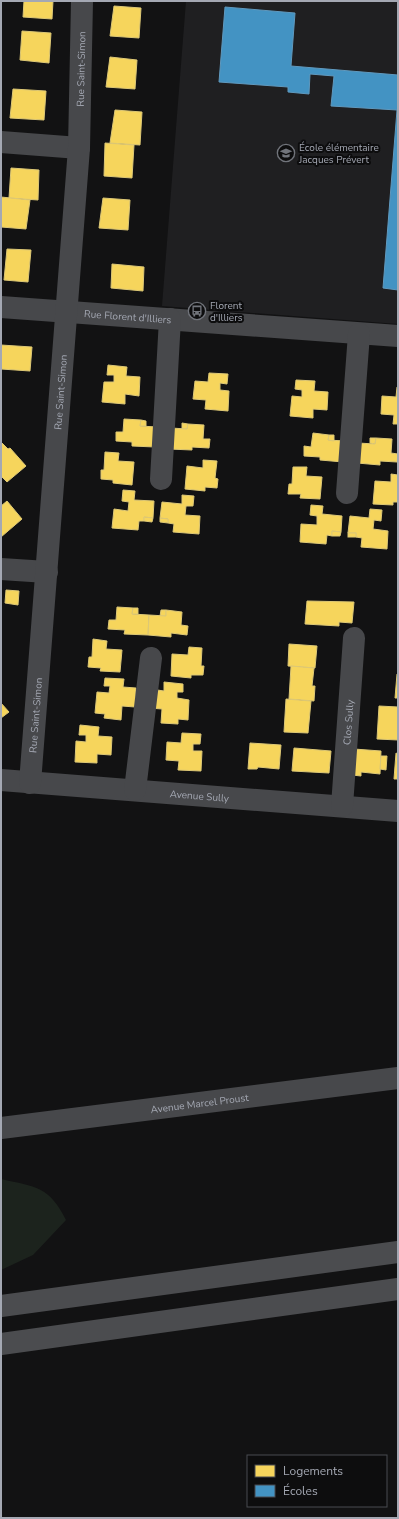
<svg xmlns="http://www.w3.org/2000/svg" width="399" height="1519" viewBox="0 0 399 1519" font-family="'Nunito Sans',sans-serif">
<rect width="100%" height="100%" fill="#121213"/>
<!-- built -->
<polygon fill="#1f1f21" points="186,1 398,1 398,324 162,306"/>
<!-- green -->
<path fill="#1c231d" d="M1 1179C36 1187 49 1186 66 1220L33 1255 1 1270Z"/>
<!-- homes -->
<g fill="#f6d55c" stroke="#ddc876">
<polygon points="24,1 53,1 52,19 23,17"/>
<polygon points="114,6 141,8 139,38 110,36"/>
<polygon points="22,31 51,33 49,63 20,60"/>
<polygon points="110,57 137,60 135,89 106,87"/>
<polygon points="13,89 46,91 44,120 10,118"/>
<polygon points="115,110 142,112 140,145 110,143"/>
<polygon points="105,143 134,145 132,178 104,176"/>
<polygon points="11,168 39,170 38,200 9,198"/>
<polygon points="1,197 30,200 26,229 1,227"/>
<polygon points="103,198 130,200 128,230 99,228"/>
<polygon points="7,249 31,250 28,282 4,280"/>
<polygon points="112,264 144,267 143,291 111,288"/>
<polygon points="1,345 32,347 30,371 1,369"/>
<polygon points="108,365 127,367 126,376 140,377 139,396 125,394 125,404 102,402 104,382 114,382 114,375 107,375"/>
<polygon points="209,373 228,374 227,384 220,383 220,390 229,391 228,411 205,409 206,400 193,399 195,381 208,382"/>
<polygon points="296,380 315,381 314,391 328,392 327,410 313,409 313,418 290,416 292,396 302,397 302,390 295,389"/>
<polygon points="397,387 398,387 398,424 393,424 394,415 381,414 382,396 396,397"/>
<polygon points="124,419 141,420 140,426 157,427 155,447 132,446 132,442 116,441 116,432 123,432"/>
<polygon points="141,420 146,421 146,426 140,426"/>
<polygon points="182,423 188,424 187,429 182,429"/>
<polygon points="188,424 204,425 203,439 210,439 209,448 192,447 192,450 169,449 171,428 187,429"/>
<polygon points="313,433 329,435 328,440 345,441 343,462 320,460 320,457 304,456 304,446 311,447"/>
<polygon points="329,435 334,435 334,441 328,440"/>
<polygon points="370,438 376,438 375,444 370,443"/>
<polygon points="376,438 392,439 391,453 398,454 397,462 380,461 380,465 357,463 358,443 375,444"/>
<polygon points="1,442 8,449 10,448 26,466 7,482 1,476"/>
<polygon points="105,452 119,453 118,461 134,462 132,485 113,483 113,480 101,479 101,470 104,470"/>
<polygon points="203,460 217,461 215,478 218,479 217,488 205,487 205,491 185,489 187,466 203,468"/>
<polygon points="293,467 307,467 306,476 322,477 320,499 300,498 301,494 288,494 289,484 292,484"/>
<polygon points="391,474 398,475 398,502 393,502 393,505 373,504 375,481 391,482"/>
<polygon points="123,490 135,491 134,500 154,501 153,518 144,517 144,521 139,521 138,530 112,528 114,509 128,511 129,502 122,501"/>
<polygon points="182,495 194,496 193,506 186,506 185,515 200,516 199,534 173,532 174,524 168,523 168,519 160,518 162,502 182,504"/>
<polygon points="7,501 22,519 1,537 1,506"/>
<polygon points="311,505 323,506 322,514 342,516 341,532 332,531 332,536 327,535 326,544 300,542 301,524 317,525 317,516 310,515"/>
<polygon points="370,509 382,510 381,521 374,520 373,529 388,531 387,549 361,547 362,538 356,537 356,533 348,533 350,516 369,518"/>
<polygon points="144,517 153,518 152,522 144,521"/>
<polygon points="160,518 168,519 168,523 160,522"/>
<polygon points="332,531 341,532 340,536 332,536"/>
<rect x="348" y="533" width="8" height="4"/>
<polygon points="6,590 19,591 18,605 5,603"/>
<polygon points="307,601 354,602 352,623 339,622 339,626 305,624"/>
<polygon points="117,607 133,608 132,614 149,615 148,635 124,634 125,630 108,629 109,620 116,620"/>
<polygon points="133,608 138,608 138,614 132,614"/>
<polygon points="161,610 166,610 166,616 160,616"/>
<polygon points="166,610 182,612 181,625 188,626 187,635 171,633 171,637 148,635 149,615 166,616"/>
<polygon points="93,639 107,641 106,649 122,650 120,672 100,671 101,668 88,667 89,657 92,657"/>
<polygon points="289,644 317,646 315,668 288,666"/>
<polygon points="189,647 202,648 201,666 204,666 203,675 191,675 191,678 171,676 172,654 188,655"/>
<polygon points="291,666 314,668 312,686 315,686 314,701 289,699"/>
<polygon points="397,674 398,674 398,698 395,698"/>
<polygon points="105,678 124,679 123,687 136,688 135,707 122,706 121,720 104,718 105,714 95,713 97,692 109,693 110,686 104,686"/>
<polygon points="164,682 183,684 183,692 177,692 177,698 189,700 188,720 178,719 178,724 161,723 162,709 149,708 151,689 164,691"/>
<polygon points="286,699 311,701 308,733 284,732"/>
<polygon points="1,703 9,712 1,718"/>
<polygon points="379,706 398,707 398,740 377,739"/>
<polygon points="80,725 99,727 98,736 112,737 111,755 97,754 97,763 75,762 76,741 86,742 86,735 79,735"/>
<polygon points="182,733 201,734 200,744 193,744 193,751 202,751 201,771 178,770 179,761 166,760 167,742 181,743"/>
<polygon points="250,743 281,745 279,769 258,767 257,769 248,769"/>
<polygon points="294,748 331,751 329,773 292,771"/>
<polygon points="354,749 381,751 380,774 361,772 361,776 352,775"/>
<polygon points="396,753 398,754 398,779 394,779"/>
<polygon points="381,756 387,756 386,770 380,769"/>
</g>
<!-- schools -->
<polygon fill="#4393c3" stroke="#6099be" points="225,7 295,13 291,66 398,75 398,290 383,288 397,110 331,106 334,76 310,74 309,94 288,92 288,87 219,82"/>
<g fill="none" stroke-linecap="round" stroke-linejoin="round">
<!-- minor -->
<g stroke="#47484b" stroke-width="22">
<polyline points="1,142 79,148"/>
<path id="s1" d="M1 307 398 336"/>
<polyline points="161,479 170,319"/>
<polyline points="347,493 359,334"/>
<polyline points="1,569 47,572"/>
<path id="s2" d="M1 780 398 811"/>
<path id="s3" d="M30 783 79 148 82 1"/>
<polyline points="135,790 151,658"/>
<path id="s4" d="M342 806 354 638"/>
<path id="s5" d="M1 1128 398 1078"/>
</g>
<!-- secondary -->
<g stroke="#4b4c4f" stroke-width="22">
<polyline points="1,1306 398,1252"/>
<polyline points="1,1344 398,1289"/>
</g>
</g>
<!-- icons -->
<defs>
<symbol id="school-ring" viewBox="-11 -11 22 22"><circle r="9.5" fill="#0d0d0e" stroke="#71747b" stroke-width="1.5"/><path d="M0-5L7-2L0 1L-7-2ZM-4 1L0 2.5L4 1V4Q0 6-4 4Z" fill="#71747b"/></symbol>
<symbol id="bus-ring" viewBox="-11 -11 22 22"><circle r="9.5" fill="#0d0d0e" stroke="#71747b" stroke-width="1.5"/><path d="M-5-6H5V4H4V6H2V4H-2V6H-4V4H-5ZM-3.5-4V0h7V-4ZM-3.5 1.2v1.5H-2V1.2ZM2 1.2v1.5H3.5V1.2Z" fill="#71747b"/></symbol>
</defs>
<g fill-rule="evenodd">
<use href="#school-ring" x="276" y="143" width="20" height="20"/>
<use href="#bus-ring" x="187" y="301" width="20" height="20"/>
</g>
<g text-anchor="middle" stroke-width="4" stroke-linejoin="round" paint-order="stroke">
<!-- street labels -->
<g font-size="10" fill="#a4a8b3" stroke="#0d0d0e">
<text dy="4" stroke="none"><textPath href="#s3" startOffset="716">Rue Saint-Simon</textPath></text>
<text dy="4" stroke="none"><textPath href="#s1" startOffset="127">Rue Florent d'Illiers</textPath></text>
<text dy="4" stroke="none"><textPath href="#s3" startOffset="392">Rue Saint-Simon</textPath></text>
<text dy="4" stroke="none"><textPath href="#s3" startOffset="68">Rue Saint-Simon</textPath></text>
<text dy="4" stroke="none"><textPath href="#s4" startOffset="84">Clos Sully</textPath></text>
<text dy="4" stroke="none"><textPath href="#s2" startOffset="199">Avenue Sully</textPath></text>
<text dy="4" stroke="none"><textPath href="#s5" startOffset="200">Avenue Marcel Proust</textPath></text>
</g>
<!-- poi labels -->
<g font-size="10" fill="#a4a8b3" stroke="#0d0d0e" text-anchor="start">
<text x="299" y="151">École élémentaire<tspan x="299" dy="12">Jacques Prévert</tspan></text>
<text x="210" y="309">Florent<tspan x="210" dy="12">d'Illiers</tspan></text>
</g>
</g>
<!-- border -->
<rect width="399" height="1519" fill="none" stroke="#a4a8b3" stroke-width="4"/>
<!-- legend -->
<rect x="247" y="1455" width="140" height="52" fill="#0d0d0e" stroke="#494b50"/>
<rect x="255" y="1465" width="20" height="12" fill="#f6d55c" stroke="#494b50"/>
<text x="283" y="1475" font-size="12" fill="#a4a8b3">Logements</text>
<rect x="255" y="1485" width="20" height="12" fill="#4393c3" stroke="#494b50"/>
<text x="283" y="1495" font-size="12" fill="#a4a8b3">Écoles</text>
</svg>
